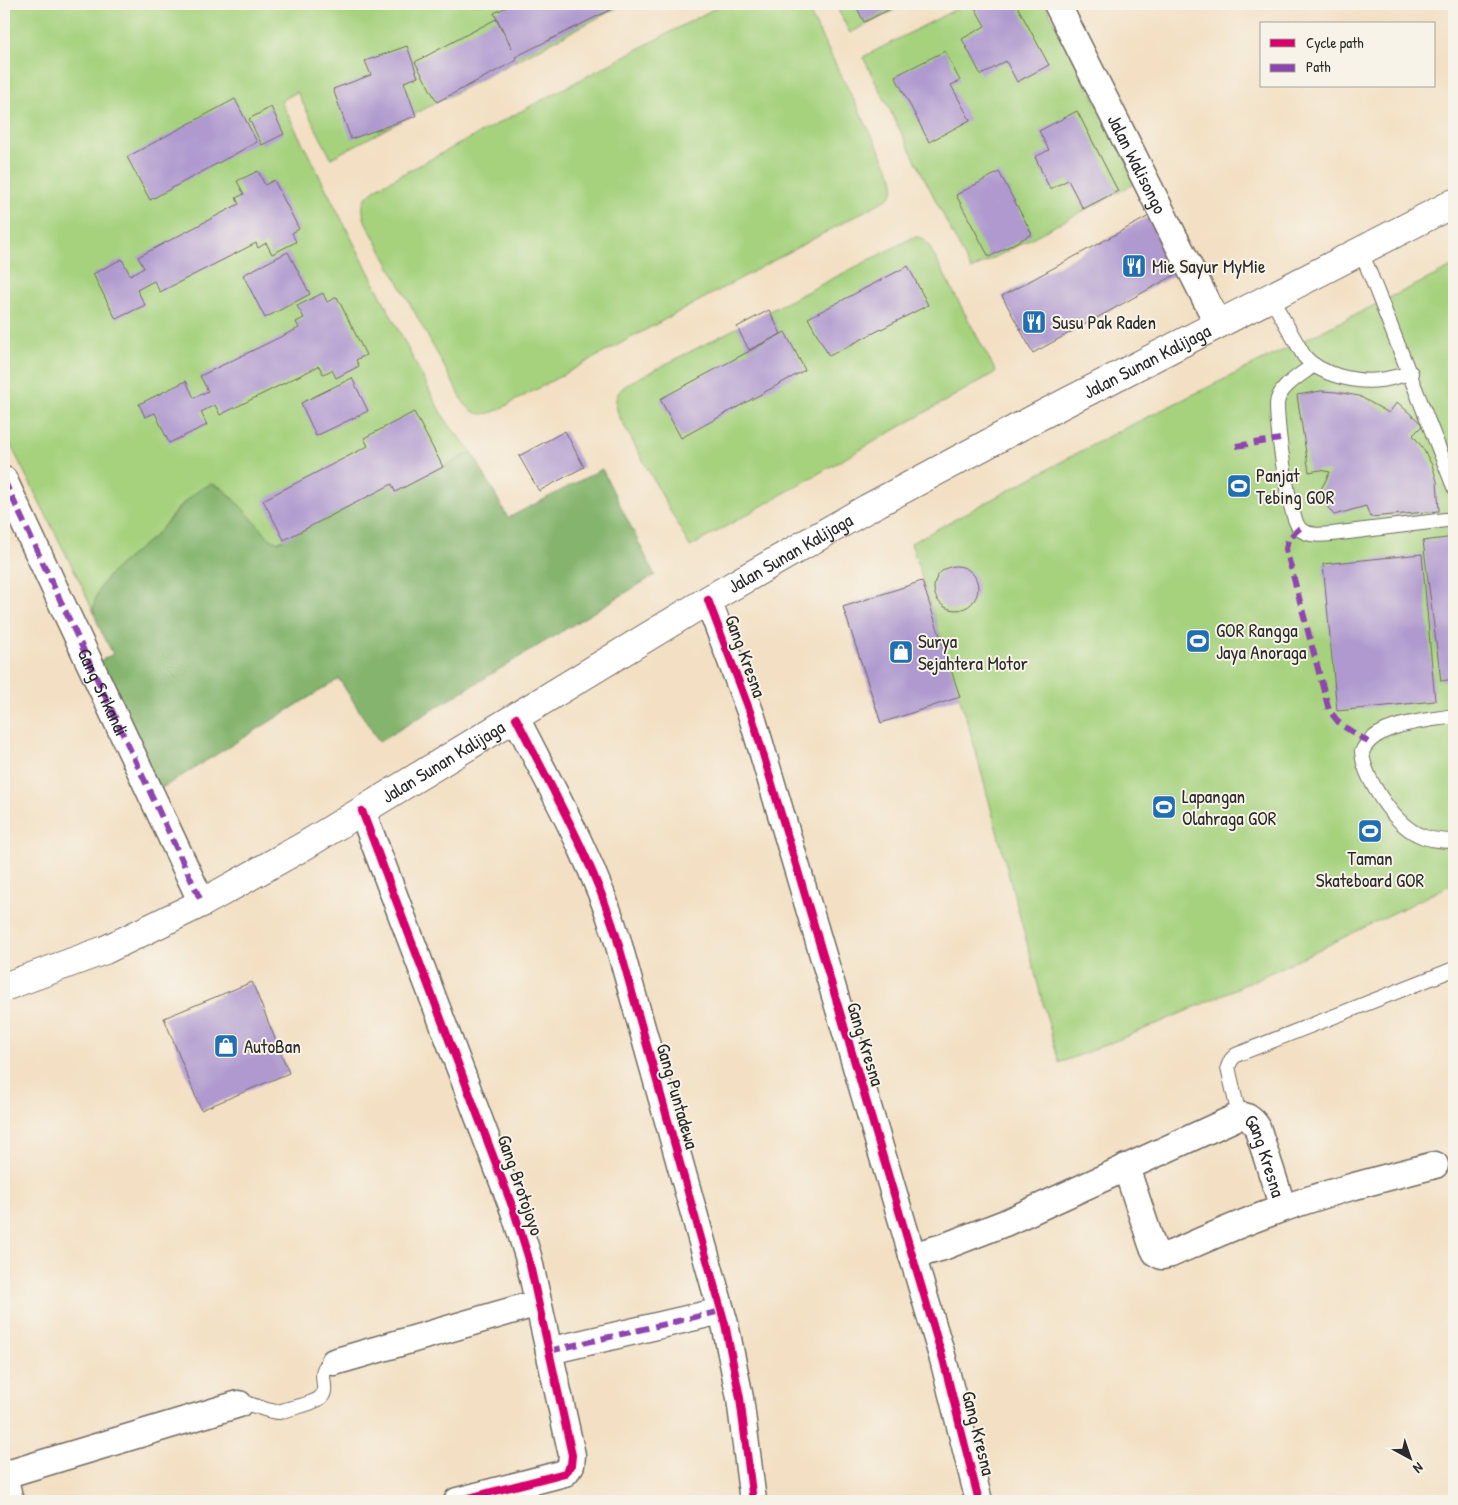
<svg xmlns="http://www.w3.org/2000/svg" width="1458" height="1505" viewBox="0 0 1458 1505" font-family="'Patrick Hand',sans-serif">
<rect width="100%" height="100%" fill="#f7f3e8"/>
<filter id="ink" filterUnits="userSpaceOnUse"><feTurbulence type="fractalNoise" baseFrequency=".02" numOctaves="2"/><feDisplacementMap in="SourceGraphic" scale="10" xChannelSelector="R" yChannelSelector="G"/><feConvolveMatrix kernelMatrix="1 2 1 2 8 2 1 2 1" color-interpolation-filters="sRGB"/></filter>
<filter id="wash" filterUnits="userSpaceOnUse"><feTurbulence type="fractalNoise" baseFrequency=".0096" numOctaves="4" result="noise"/><feDisplacementMap in="SourceGraphic" scale="20" xChannelSelector="R" yChannelSelector="G"/><feGaussianBlur stdDeviation="1.12" result="paint"/><feColorMatrix in="noise" values="0 0 0 0 0 0 0 0 0 0 0 0 0 0 0 0 0 1.4 0 .05"/><feComposite in="paint" operator="in"/></filter>
<g filter="url(#wash)">
<rect width="100%" height="100%" fill="#f3e0c4"/>
<!-- green -->
<g fill="#a6d27e" stroke="#687e54">
<path d="M4 4H624L331 158 297 92 281 101 441 413 453 430 472 452 395 492 391 484 278 542 270 539 225 490C221 487 216 484 211 485 207 485 204 488 201 490 193 495 186 500 179 507 169 518 161 531 149 542 134 555 117 564 105 580 99 589 94 602 94 613L81 584 4 432Z"/>
<path d="M723 4H805L892 175C896 186 895 193 885 200L498 410C484 416 474 416 464 403L365 221C359 200 365 196 382 185Z"/>
<polygon points="835,4 906,4 850,33"/>
<polygon points="966,4 1045,4 1138,182 971,270 863,57"/>
<path d="M917 237 923 239 928 244 996 372 690 547 620 418C613 402 614 393 629 383L912 238Z"/>
<path d="M1454 266V883C1325 947 1195 1012 1059 1063L971 734 911 543 1109 436Z"/>
</g>
<!-- forest -->
<path fill="#84b46d" stroke="#58704c" d="M472 452 508 518 602 469 655 575 379 742 339 679 157 791 96 663 113 654C107 642 92 618 94 605 100 571 136 555 158 532 176 515 186 494 211 484 225 485 259 527 270 539L278 542 392 484 396 491Z"/>
<g id="blocks">
<!-- building -->
<g fill="#af99cf">
<polygon points="513,4 622,4 515,57 517,60 437,102 415,62 496,19 512,48 494,13"/>
<polygon points="855,4 900,4 864,22"/>
<polygon points="978,4 1016,4 1049,65 1017,82 1006,61 981,75 962,39 985,26 974,6"/>
<polygon points="407,46 418,77 404,82 416,116 351,139 333,89 371,75 365,61"/>
<polygon points="945,51 960,81 951,85 970,120 929,142 895,76"/>
<polygon points="235,99 257,142 150,200 127,157"/>
<polygon points="271,107 284,134 262,145 249,119"/>
<polygon points="1077,111 1118,191 1083,209 1068,180 1050,189 1035,157 1049,150 1039,131"/>
<polygon points="258,171 265,185 274,180 299,229 292,233 296,242 272,254 266,243 258,248 256,243 160,292 154,281 137,290 145,305 116,319 93,274 122,259 130,275 144,268 138,257 239,204 236,198 244,194 237,181"/>
<polygon points="999,172 1032,234 989,257 956,195"/>
<polygon points="1151,215 1182,271 1033,353 1002,296"/>
<polygon points="288,252 310,294 265,318 243,275"/>
<polygon points="908,266 928,305 829,356 808,318"/>
<polygon points="323,293 327,302 337,297 366,355 356,360 359,366 336,378 332,370 323,374 319,366 220,415 215,405 201,412 207,425 169,443 155,413 145,417 139,404 186,381 194,398 208,391 200,376 299,328 296,322 304,318 297,306"/>
<polygon points="769,310 781,334 749,350 737,327"/>
<polygon points="785,332 805,370 681,438 660,399"/>
<polygon points="352,378 368,411 316,436 301,403"/>
<polygon points="1321,391 1336,392 1359,396 1389,413 1397,402 1423,425 1413,435 1422,447 1432,465 1437,481 1439,511 1370,517 1366,506 1334,515 1318,495 1330,472 1320,470 1309,472 1297,395"/>
<polygon points="414,412 443,467 395,492 392,484 284,540 263,500 368,446 364,438"/>
<polygon points="565,431 584,467 539,491 519,456"/>
<polygon points="1454,537 1454,679 1441,681 1423,541"/>
<polygon points="1422,554 1435,701 1337,711 1323,564"/>
<circle cx="956" cy="588" r="22"/>
<polygon points="922,581 960,697 881,723 843,607"/>
<polygon points="252,982 289,1073 201,1110 164,1018"/>
</g>
</g>
</g>
<g filter="url(#ink)">
<use href="#blocks" fill-opacity="0" stroke="#716a61" stroke-width="1"/>
<g fill="none" stroke-linecap="round" stroke-linejoin="round">
<defs>
<g id="service">
<polyline points="1361,251 1454,487"/>
<path d="M1271 298 1304 356C1320 375 1356 383 1380 380 1390 379 1400 376 1411 373"/>
<path d="M1314 365C1302 374 1278 387 1277 404 1277 424 1288 520 1301 530 1310 536 1321 535 1332 534L1454 519"/>
<path d="M1454 716C1427 721 1374 723 1362 752 1364 778 1393 822 1417 834 1428 840 1442 841 1454 841"/>
<polyline points="1239,1116 1228,1067 1231,1060 1236,1055 1454,969"/>
<path d="M239 1404C254 1402 264 1412 279 1412 289 1408 311 1405 320 1398 332 1389 312 1368 334 1362"/>
</g>
<g id="minor">
<path id="s1" d="M1057 4 1218 324"/>
<polyline points="4,480 202,903"/>
<polyline points="708,600 752,717 789,841 943,1359 979,1501"/>
<path d="M516 718C552 789 592 859 616 935L725 1324 740 1398 753 1501"/>
<polyline points="362,811 514,1211 528,1256 572,1455 571,1465 565,1473 457,1501"/>
<path d="M1126 1167 1152 1245 1156 1253 1162 1256 1171 1254C1203 1240 1236 1225 1270 1213 1324 1193 1380 1179 1435 1165"/>
<path id="s2" d="M912 1256 943 1247 1005 1223 1239 1116C1247 1115 1253 1121 1257 1127L1283 1208"/>
<polyline points="549,1351 721,1311"/>
<polyline points="334,1362 538,1303"/>
<polyline points="4,1475 239,1404"/>
<polyline points="4,1475 10,1501"/>
</g>
<g id="secondary">
<path id="s3" d="M4 987 105 950 202 903 304 846 708 600 868 508 1034 419 1454 203"/>
</g>
</defs>
<!-- service casing -->
<use href="#service" stroke="#716a61" stroke-width="16"/>
<!-- minor casing -->
<use href="#minor" stroke="#716a61" stroke-width="29"/>
<!-- secondary casing -->
<use href="#secondary" stroke="#716a61" stroke-width="30"/>
<!-- service -->
<use href="#service" stroke="#fff" stroke-width="14"/>
<!-- minor -->
<use href="#minor" stroke="#fff" stroke-width="26"/>
<!-- secondary -->
<use href="#secondary" stroke="#fff" stroke-width="28"/>
<!-- quiet -->
<g stroke="#8e44ad" stroke-width="6" stroke-dasharray="12 6" stroke-linecap="butt">
<polyline points="1236,446 1280,439"/>
<path id="s4" d="M4 480 202 903"/>
<polyline points="1300,528 1288,539 1286,549 1329,710 1340,724 1368,742"/>
<polyline points="549,1351 721,1311"/>
</g>
<defs>
<g id="cycleway">
<polyline points="708,600 752,717 789,841 943,1359 979,1501"/>
<path d="M516 718C552 789 592 859 616 935L725 1324 740 1398 753 1501"/>
<polyline points="362,811 514,1211 528,1256 572,1455 571,1465 565,1473 457,1501"/>
</g>
</defs>
<!-- cycleway casing -->
<use href="#cycleway" stroke="#f7f3e8" stroke-width="11"/>
<!-- cycleway -->
<use href="#cycleway" stroke="#d6006c" stroke-width="8"/>
</g>
</g>
<!-- icons -->
<defs>
<symbol id="restaurant-square" viewBox="-11 -11 22 22"><rect x="-9" y="-9" width="18" height="18" rx="4" fill="#1f6fb2" stroke="#f7f3e8"/><path d="M-5-6h1v4h1v-4h1v4h1v-4h1v5L-1.5 .5V6h-2V.5L-5-1ZM5-6V6H3V1.5H1.5Q1.5-4 5-6Z" fill="#fff"/></symbol>
<symbol id="stadium-square" viewBox="-11 -11 22 22"><rect x="-9" y="-9" width="18" height="18" rx="4" fill="#1f6fb2" stroke="#f7f3e8"/><path d="M0-5a6.5 5 0 1 0 0 10a6.5 5 0 1 0 0-10ZM-3.5-1.8h7v3.6h-7Z" fill="#fff"/></symbol>
<symbol id="shop-square" viewBox="-11 -11 22 22"><rect x="-9" y="-9" width="18" height="18" rx="4" fill="#1f6fb2" stroke="#f7f3e8"/><path d="M-5-2.5h2.3a2.7 3.5 0 0 1 5.4 0H5L5.5 6h-11ZM-1.5-2.5h3a1.5 2.3 0 0 0-3 0Z" fill="#fff"/></symbol>
</defs>
<g fill-rule="evenodd">
<use href="#restaurant-square" x="1120" y="252" width="28" height="28"/>
<use href="#restaurant-square" x="1020" y="308" width="28" height="28"/>
<use href="#stadium-square" x="1225" y="472" width="28" height="28"/>
<use href="#stadium-square" x="1184" y="627" width="28" height="28"/>
<use href="#shop-square" x="887" y="638" width="28" height="28"/>
<use href="#stadium-square" x="1150" y="793" width="28" height="28"/>
<use href="#stadium-square" x="1356" y="817" width="28" height="28"/>
<use href="#shop-square" x="212" y="1032" width="28" height="28"/>
</g>
<g text-anchor="middle" stroke-width="4" stroke-linejoin="round" paint-order="stroke">
<!-- street labels -->
<g font-size="19" fill="#2b2b2b" stroke="#f7f3e8">
<text dy="7" stroke="none"><textPath href="#s1" startOffset="179">Jalan Walisongo</textPath></text>
<text dy="7" stroke="none"><textPath href="#s3" startOffset="1305">Jalan Sunan Kalijaga</textPath></text>
<text dy="7" stroke="none"><textPath href="#s3" startOffset="900">Jalan Sunan Kalijaga</textPath></text>
<text transform="translate(746 656) rotate(70)" y="7">Gang Kresna</text>
<text dy="7" stroke="none"><textPath href="#s4" startOffset="234">Gang Srikandi</textPath></text>
<text dy="7" stroke="none"><textPath href="#s3" startOffset="495">Jalan Sunan Kalijaga</textPath></text>
<text transform="translate(866 1044) rotate(73)" y="7">Gang Kresna</text>
<text transform="translate(678 1096) rotate(74)" y="7">Gang Puntadewa</text>
<text dy="7" stroke="none"><textPath href="#s2" startOffset="408">Gang Kresna</textPath></text>
<text transform="translate(521 1185) rotate(71)" y="7">Gang Brotojoyo</text>
<text transform="translate(979 1433) rotate(76)" y="7">Gang Kresna</text>
</g>
<!-- poi labels -->
<g font-size="19" fill="#2b2b2b" stroke="#f7f3e8" text-anchor="start">
<text x="1152" y="273">Mie Sayur MyMie</text>
<text x="1052" y="329">Susu Pak Raden</text>
<text x="1256" y="482">Panjat<tspan x="1256" dy="22">Tebing GOR</tspan></text>
<text x="1216" y="637">GOR Rangga<tspan x="1216" dy="22">Jaya Anoraga</tspan></text>
<text x="918" y="648">Surya<tspan x="918" dy="22">Sejahtera Motor</tspan></text>
<text x="1182" y="803">Lapangan<tspan x="1182" dy="22">Olahraga GOR</tspan></text>
<text x="1370" y="865" text-anchor="middle">Taman<tspan x="1370" dy="22">Skateboard GOR</tspan></text>
<text x="244" y="1053">AutoBan</text>
</g>
</g>
<!-- margin -->
<rect width="1458" height="1505" fill="none" stroke="#f7f3e8" stroke-width="20"/>
<!-- legend -->
<rect x="1260" y="22" width="175" height="65" fill="#f7f3e8" stroke="#a5a39c"/>
<rect x="1270" y="39" width="25" height="8" fill="#d6006c" stroke="#a5a39c"/>
<text x="1306" y="48" font-size="15" fill="#2b2b2b">Cycle path</text>
<rect x="1270" y="64" width="25" height="8" fill="#8e44ad" stroke="#a5a39c"/>
<text x="1306" y="72" font-size="15" fill="#2b2b2b">Path</text>
<!-- north arrow -->
<g transform="translate(1410 1458) rotate(140)" stroke="#f7f3e8" stroke-width="4" paint-order="stroke">
<path d="M0-4L9 19L0 12L-9 19Z" fill="#2b2b2b"/>
<text y="-8" font-size="14" font-weight="bold" text-anchor="middle" fill="#2b2b2b">N</text>
</g>
</svg>
